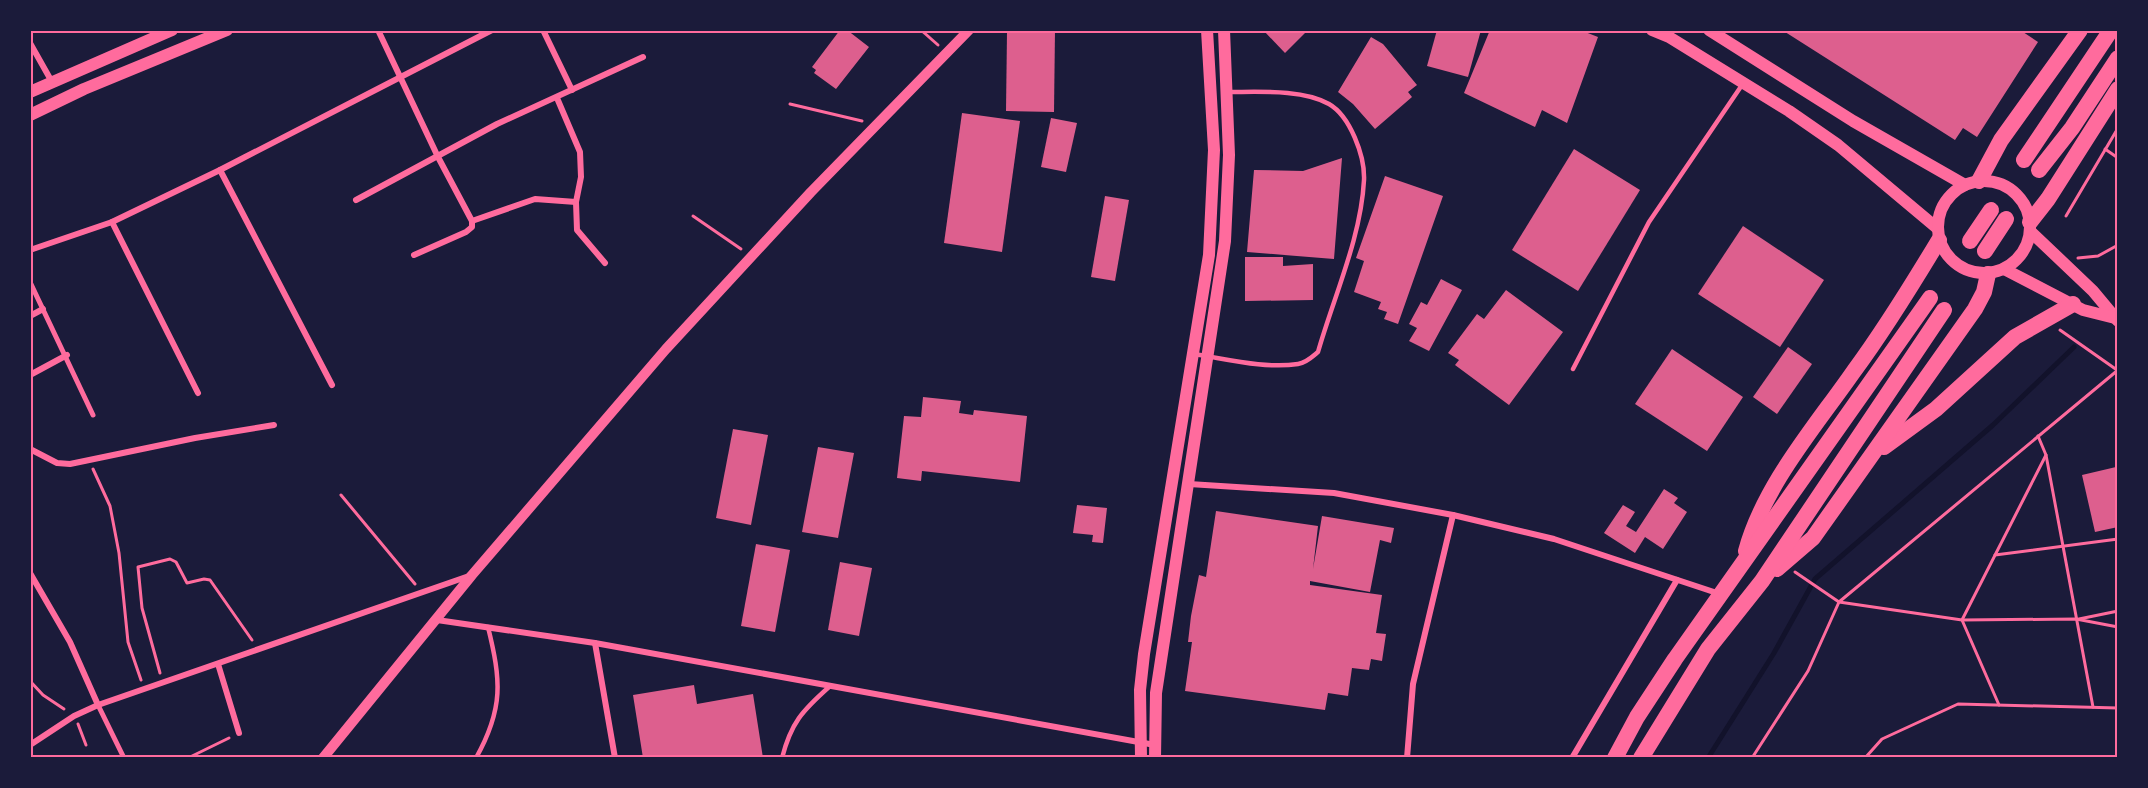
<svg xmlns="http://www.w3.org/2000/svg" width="2148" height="788" viewBox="0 0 2148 788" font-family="Manrope,sans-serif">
<rect width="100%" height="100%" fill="#1b1b3a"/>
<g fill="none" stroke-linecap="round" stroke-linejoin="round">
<!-- stream -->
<polyline stroke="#12122b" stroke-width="5" points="1708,758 1774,653 1815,579 1993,425 2074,347"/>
</g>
<!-- building -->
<g fill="#dd5f8e">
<polygon points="840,30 847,30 869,47 836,89 814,73 816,70 812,67"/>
<polygon points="1018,30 1055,30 1054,112 1006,111 1007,32"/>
<polygon points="1263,30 1308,30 1285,53"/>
<polygon points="1437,30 1481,30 1468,77 1427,66"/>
<polygon points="1490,30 1580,30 1598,37 1567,123 1542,110 1535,127 1464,93"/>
<polygon points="1782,30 2024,30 2023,32 2038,42 1977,137 1963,128 1955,140"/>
<polygon points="1371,37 1383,44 1417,85 1408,92 1412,97 1375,129 1353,104 1338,92"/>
<polygon points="962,113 1020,121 1002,252 944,243"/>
<polygon points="1051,118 1077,123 1066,172 1041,167"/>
<polygon points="1574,149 1640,190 1578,291 1512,250"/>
<polygon points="1342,158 1334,259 1247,252 1254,170 1303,171"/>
<polygon points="1385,176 1443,196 1398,324 1384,319 1387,312 1378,309 1381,302 1354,292 1364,261 1356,258"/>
<polygon points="1105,196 1129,200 1115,281 1091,277"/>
<polygon points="1743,226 1824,280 1780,347 1698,294"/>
<polygon points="1245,257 1283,257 1283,266 1313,264 1313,300 1245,301"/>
<polygon points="1441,279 1462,290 1429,351 1409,341 1417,328 1409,324 1421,302 1427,305"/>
<polygon points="1506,290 1563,332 1509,405 1455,365 1459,360 1448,353 1477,314 1484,319"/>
<polygon points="1788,347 1812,364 1777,414 1753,397"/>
<polygon points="1672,349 1743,397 1707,451 1635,404"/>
<polygon points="923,397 961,401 959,413 973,415 974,410 1027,416 1020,482 922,471 921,481 897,478 904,416 921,417"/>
<polygon points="733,429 768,435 751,525 716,518"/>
<polygon points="818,447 854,453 838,538 802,532"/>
<polygon points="2116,467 2118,527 2095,532 2082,475"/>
<polygon points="1664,489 1678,498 1674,503 1687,512 1663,549 1645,537 1635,553 1604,533 1623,505 1635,512 1626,526 1636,532"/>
<polygon points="1077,505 1107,508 1103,543 1092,542 1093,535 1073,533"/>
<polygon points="1216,511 1318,526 1313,569 1322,516 1394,528 1391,543 1380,540 1370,592 1310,581 1310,585 1382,595 1376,633 1386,634 1382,661 1371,659 1369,670 1352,668 1348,696 1328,693 1325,710 1185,691 1192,642 1188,642 1191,616 1199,575 1206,577"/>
<polygon points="756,544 790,550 775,632 741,626"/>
<polygon points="840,562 872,568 859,636 828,630"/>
<polygon points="694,685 697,704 753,694 763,758 643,758 633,695"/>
</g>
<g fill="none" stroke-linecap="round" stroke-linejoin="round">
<!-- path -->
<g stroke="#ff6b9d" stroke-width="3">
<polyline points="921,30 938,45"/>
<polyline points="790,104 862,121"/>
<polyline points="2105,149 2118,158"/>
<polyline points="693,216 741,249"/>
<polyline points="2066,216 2118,128"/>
<polyline points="2078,258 2098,256 2118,245"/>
<polyline points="2060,330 2117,370"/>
<polyline points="2038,436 2046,455 2093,707"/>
<polyline points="93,469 110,506 119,553 128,642 141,680"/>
<polyline points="341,495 415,584"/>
<polyline points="1995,555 2118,539"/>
<polyline points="1795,572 1839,602 2118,370"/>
<polyline points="2079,619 2118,611"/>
<polyline points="160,673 142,608 138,567 170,559 176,562 187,583 204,579 210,580 252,640"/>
<polyline points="30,681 43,695 64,709"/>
<polyline points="1999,705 1962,620 2046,455"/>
<polyline points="78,724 86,745"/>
<polyline points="188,758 229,738"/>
<polyline points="1752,758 1808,671 1839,602 1962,620 2076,619 2118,627"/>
<polyline points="1865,758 1882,739 1958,704 2118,708"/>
</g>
<!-- service -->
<g stroke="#ff6b9d" stroke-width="4.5">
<path d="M1194 354C1227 359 1265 369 1298 364 1306 363 1312 357 1318 352 1334 296 1361 238 1364 180 1365 156 1350 116 1329 104 1303 89 1258 92 1229 92"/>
<polyline points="1573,369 1649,222 1742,85"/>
<path d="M476 758C504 708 501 680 488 627"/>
<path d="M782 758C791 723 802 711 829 687"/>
</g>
<!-- pedestrian -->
<g stroke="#ff6b9d" stroke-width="5">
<polyline points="30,282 93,415"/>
<polyline points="98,705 124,758"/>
</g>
<!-- minor -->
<g stroke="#ff6b9d" stroke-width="6">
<polyline points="378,30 438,157 472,221 472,227 466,232 414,255"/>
<polyline points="543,30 572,90"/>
<polyline points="30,43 52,82"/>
<polyline points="557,98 580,152 581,177 576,202 577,230 605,263"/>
<polyline points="220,170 332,385"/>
<polyline points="356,200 497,124 643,57"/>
<polyline points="472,221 535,199 576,202"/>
<polyline points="112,222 198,393"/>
<polyline points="30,250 112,222 220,170 492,30"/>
<polyline points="30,316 43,309"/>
<polyline points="30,375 67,355"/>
<polyline points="30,449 57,463 70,464 195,438 274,425"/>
<polyline points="1189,484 1334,493 1453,515 1554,539 1720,594"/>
<polyline points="30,573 70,642 98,705"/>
<polyline points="437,620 595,643 1155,745"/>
<polyline points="595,643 615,758"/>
<polyline points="218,664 239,733"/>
<polyline points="30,745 74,716 98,705 469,576"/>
<polyline points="1407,758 1413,684 1453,515"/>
<polyline points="1572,758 1677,580"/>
</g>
<!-- tertiary -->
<polyline stroke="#ff6b9d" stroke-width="10" points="323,758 472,575 666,349 811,192 969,30"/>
<!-- secondary -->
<g stroke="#ff6b9d" stroke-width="12">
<polyline points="1652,30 1669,37 1789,111 1838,145 1937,228"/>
<polyline points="1709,30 1853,121 1965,185"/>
<polyline points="30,92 172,30"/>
<polyline points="30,115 84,89 227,30"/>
<circle cx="1984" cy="227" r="46"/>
<polyline points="2030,231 2093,291 2118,321"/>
<polyline points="2004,269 2083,310 2115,318"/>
<polyline points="1141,758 1140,690 1144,654 1209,255 1214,150 1207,30"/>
<polyline points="1155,758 1156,693 1225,241 1229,155 1224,30"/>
</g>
<!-- trunk -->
<g stroke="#ff6b9d" stroke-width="16">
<polyline points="2024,160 2111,30"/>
<polyline points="2039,170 2072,128 2118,58"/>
<polyline points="1979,181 2001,140 2080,30"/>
<polyline points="2030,222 2048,199 2118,89"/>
<polyline points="1970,241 1991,210"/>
<polyline points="1985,251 2006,219"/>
<polyline points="1884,447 1936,409 2015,337 2073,304"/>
<path d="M1746 551C1764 485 1815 427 1854 371 1885 329 1912 285 1939 240"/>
<polyline points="1777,569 1813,538 1975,309 1984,292 1988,274"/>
<polyline points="1615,758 1637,717 1675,659 1930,298"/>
<polyline points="1641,758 1708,649 1762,581 1944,310"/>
</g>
</g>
<!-- border -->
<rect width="2148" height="788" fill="none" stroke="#1b1b3a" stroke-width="63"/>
<rect x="32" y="32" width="2084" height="724" fill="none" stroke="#ff6b9d" stroke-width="2"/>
</svg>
